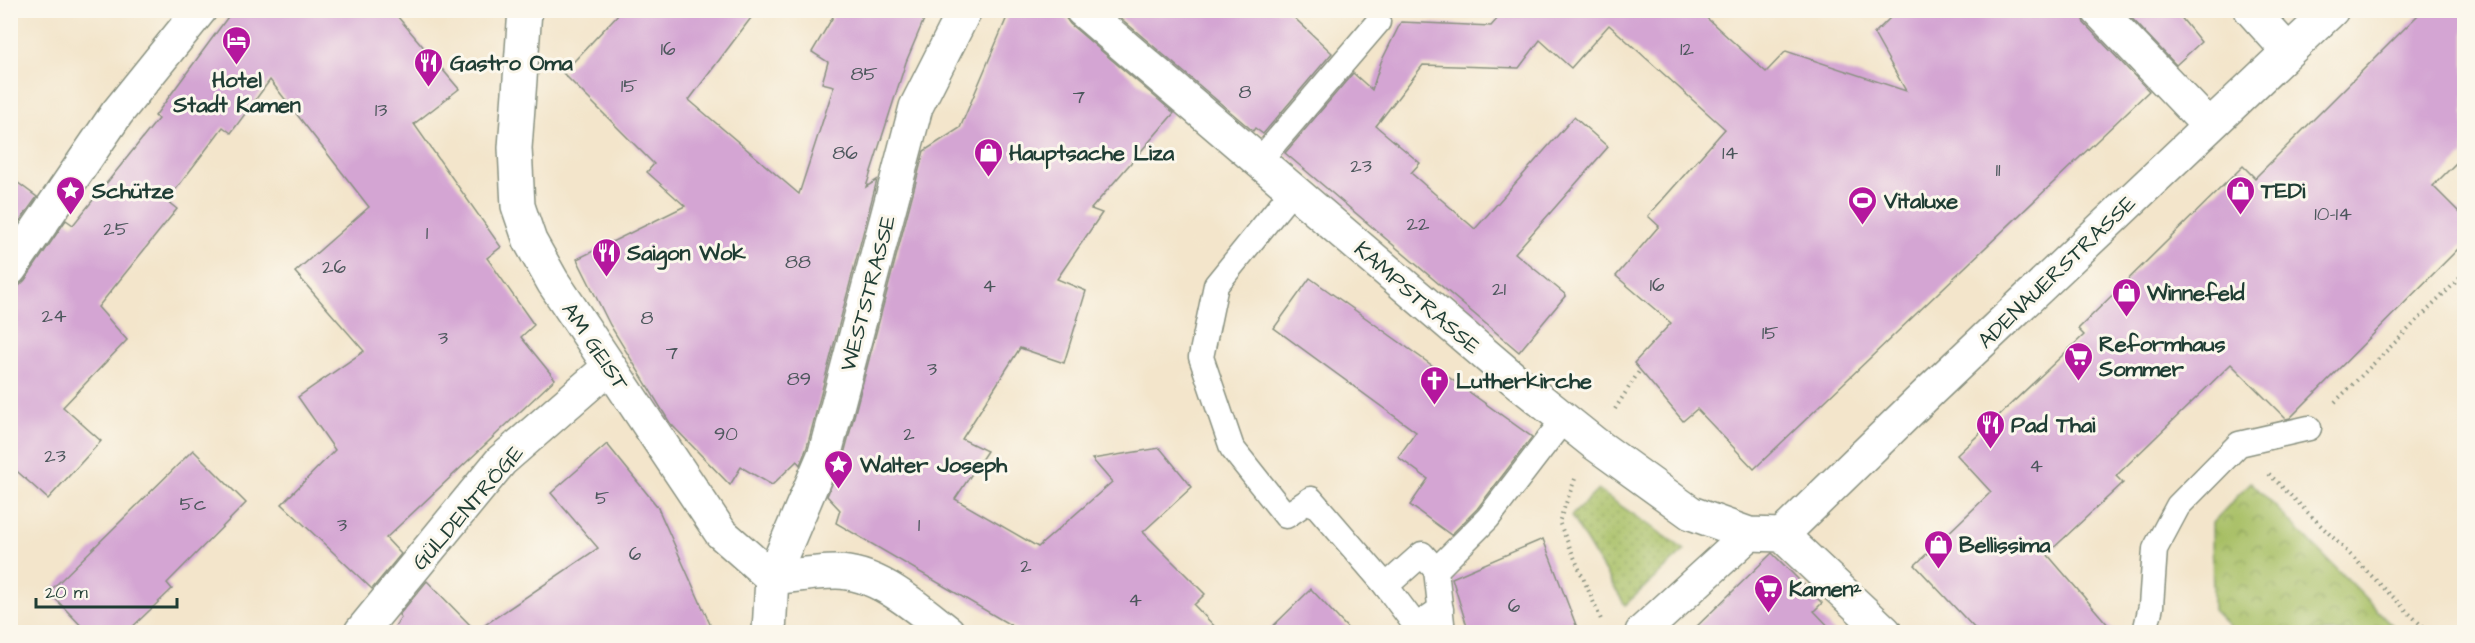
<svg xmlns="http://www.w3.org/2000/svg" width="2475" height="643" viewBox="0 0 2475 643" font-family="'Architects Daughter',sans-serif">
<defs>
<pattern id="grass-dots" width="8" height="8" patternUnits="userSpaceOnUse" patternTransform="scale(1.5)"><rect width="8" height="8" fill="#a7bf65"/><path d="M2 2h.1M6 6h.1" fill="none" stroke="#879c54" stroke-width="1.8" stroke-linecap="round"/></pattern>
<pattern id="park-crowns" width="20" height="18" patternUnits="userSpaceOnUse" patternTransform="scale(1.5)"><rect width="20" height="18" fill="#a7bf65"/><path d="M2 6a3 3 0 1 1 6 0M12 15a3 3 0 1 1 6 0" fill="none" stroke="#879c54"/></pattern>
</defs>
<rect width="100%" height="100%" fill="#fbf7ec"/>
<filter id="ink" filterUnits="userSpaceOnUse"><feTurbulence type="fractalNoise" baseFrequency=".0167" numOctaves="2"/><feDisplacementMap in="SourceGraphic" scale="12" xChannelSelector="R" yChannelSelector="G"/><feConvolveMatrix kernelMatrix="1 2 1 2 8 2 1 2 1" color-interpolation-filters="sRGB"/></filter>
<filter id="wash" filterUnits="userSpaceOnUse"><feTurbulence type="fractalNoise" baseFrequency=".008" numOctaves="4" result="noise"/><feDisplacementMap in="SourceGraphic" scale="24" xChannelSelector="R" yChannelSelector="G"/><feGaussianBlur stdDeviation="1.35" result="paint"/><feColorMatrix in="noise" values="0 0 0 0 0 0 0 0 0 0 0 0 0 0 0 0 0 1.4 0 .05"/><feComposite in="paint" operator="in"/></filter>
<g filter="url(#wash)">
<rect width="100%" height="100%" fill="#f3e5cb"/>
<!-- grass -->
<polygon fill="url(#grass-dots)" stroke="#637e4c" stroke-width="1.5" points="1598,490 1685,550 1625,605 1571,516"/>
<!-- park -->
<polygon fill="url(#park-crowns)" stroke="#637e4c" stroke-width="1.5" points="2251,482 2399,632 2235,632 2213,610 2212,523"/>
<g id="blocks">
<!-- building -->
<g fill="#d4a5d3">
<polygon points="233,10 392,10 459,89 414,124 501,247 487,258 534,325 521,337 555,379 386,538 401,554 372,589 282,504 335,450 298,397 364,351 295,272 369,207 270,80 231,133 223,127 167,201 177,209 98,307 127,340 63,407 101,441 48,499 10,465 10,287 19,286 25,280 66,220 73,225 158,119 155,116"/>
<polygon points="622,10 757,10 689,100 799,194 834,86 822,83 828,62 812,52 837,10 928,10 906,62 866,187 877,180 807,447 800,465 797,461 772,485 741,467 730,485 670,423 610,325 577,259 685,206 647,172 654,164 563,73"/>
<polygon points="1010,10 1064,10 1065,17 1070,24 1174,113 1091,209 1102,213 1057,279 1086,291 1064,363 1020,348 962,439 987,451 955,499 1038,547 1112,482 1092,459 1160,448 1192,487 1143,532 1205,594 1194,605 1221,633 1024,633 836,523 840,510 827,496 843,458 924,151 960,128"/>
<polygon points="1111,10 1286,10 1332,53 1263,134 1255,128 1253,131"/>
<polygon points="1505,10 1698,10 1766,72 1786,51 1906,91 1874,34 1898,10 2080,10 2084,23 2149,91 1754,469 1697,409 1683,421 1634,363 1671,323 1616,276 1659,226 1648,216 1725,129 1609,25 1571,68 1540,40 1519,68 1423,65 1376,126 1420,163 1411,173 1475,229 1574,117 1608,147 1515,253 1566,295 1519,352 1285,153 1353,73 1372,90 1381,62 1401,22 1491,26"/>
<polygon points="2124,10 2175,10 2201,42 2176,65"/>
<polygon points="2423,10 2464,10 2464,155 2433,186 2464,217 2464,243 2290,418 2286,419 2231,364 2116,476 2123,483 2047,554 2115,633 1979,633 1915,565 1991,492 1957,455 2084,335 2078,329 2243,166 2255,178"/>
<polygon points="10,177 37,197 10,235"/>
<polygon points="1310,278 1532,437 1477,509 1451,535 1410,505 1428,479 1398,457 1416,432 1274,328"/>
<polygon points="607,444 657,506 714,633 391,633 401,617 399,615 427,581 476,631 598,548 551,493"/>
<polygon points="193,450 246,503 167,583 172,589 126,633 88,633 49,592"/>
<polygon points="1543,539 1579,633 1469,633 1452,578"/>
<polygon points="1772,553 1822,603 1814,611 1835,633 1690,633"/>
<polygon points="1311,589 1352,633 1266,633"/>
</g>
</g>
</g>
<g filter="url(#ink)">
<use href="#blocks" fill-opacity="0" stroke="#899180" stroke-width="1.5"/>
<g fill="none" stroke-linecap="round" stroke-linejoin="round">
<defs>
<g id="lane">
<polyline points="1259,161 1378,22"/>
<polyline points="1293,190 1216,285 1201,357 1232,448 1286,516 1311,499 1386,586 1416,626 1441,609"/>
<polyline points="1386,586 1422,554 1436,570"/>
<polyline points="1443,632 1436,570 1488,518 1564,419"/>
<polyline points="2145,632 2151,606 2155,549 2178,506 2239,444 2309,428"/>
</g>
<g id="street">
<polyline points="525,10 515,148 518,206 530,241 553,282 721,533 772,578"/>
<polyline points="1082,10 1514,379 1594,443 1691,513 1749,534 1782,535 1885,632"/>
<polyline points="2098,10 2209,126"/>
<polyline points="2251,10 2288,51"/>
<polyline points="10,269 117,113 200,10"/>
<polyline points="1782,535 1928,393 2332,10"/>
<path d="M772 578C793 576 815 572 836 572 878 572 917 608 948 632"/>
<polyline points="361,632 501,461 609,367"/>
<polyline points="769,632 772,578 825,453 916,107 965,10"/>
<polyline points="1642,632 1749,534"/>
</g>
</defs>
<!-- lane casing -->
<use href="#lane" stroke="#899180" stroke-width="27"/>
<!-- street casing -->
<use href="#street" stroke="#899180" stroke-width="36"/>
<!-- path -->
<g stroke="#899180" stroke-width="4" stroke-dasharray="1.5 4.5" stroke-linecap="butt">
<polyline points="2335,402 2464,274"/>
<polyline points="1615,409 1640,370"/>
<polyline points="2269,474 2424,628 2420,632"/>
<polyline points="1575,479 1559,522 1602,622"/>
</g>
<!-- lane -->
<use href="#lane" stroke="#fff" stroke-width="24"/>
<!-- street -->
<use href="#street" stroke="#fff" stroke-width="33"/>
</g>
</g>
<!-- icons -->
<defs>
<symbol id="hotel-pin" viewBox="-11 -11 22 30"><path d="M0 17L-7.5 6A9.5 9.5 0 1 1 7.5 6Z" fill="#b5179e" stroke="#fbf7ec"/><path d="M-6-4.5h1.5V1H6V5H4.5V3h-9V5H-6ZM-4 0a1.8 1.8 0 1 1 3.6 0ZM.5 0V-2.5h3Q6-2.5 6 0Z" fill="#fff"/></symbol>
<symbol id="restaurant-pin" viewBox="-11 -11 22 30"><path d="M0 17L-7.5 6A9.5 9.5 0 1 1 7.5 6Z" fill="#b5179e" stroke="#fbf7ec"/><path d="M-5-6h1v4h1v-4h1v4h1v-4h1v5L-1.5 .5V6h-2V.5L-5-1ZM5-6V6H3V1.5H1.5Q1.5-4 5-6Z" fill="#fff"/></symbol>
<symbol id="shop-pin" viewBox="-11 -11 22 30"><path d="M0 17L-7.5 6A9.5 9.5 0 1 1 7.5 6Z" fill="#b5179e" stroke="#fbf7ec"/><path d="M-5-2.5h2.3a2.7 3.5 0 0 1 5.4 0H5L5.5 6h-11ZM-1.5-2.5h3a1.5 2.3 0 0 0-3 0Z" fill="#fff"/></symbol>
<symbol id="sight-pin" viewBox="-11 -11 22 30"><path d="M0 17L-7.5 6A9.5 9.5 0 1 1 7.5 6Z" fill="#b5179e" stroke="#fbf7ec"/><path d="M0-6L1.8-2.2L6-1.7L2.9 1.2L3.7 5.4L0 3.3L-3.7 5.4L-2.9 1.2L-6-1.7L-1.8-2.2Z" fill="#fff"/></symbol>
<symbol id="stadium-pin" viewBox="-11 -11 22 30"><path d="M0 17L-7.5 6A9.5 9.5 0 1 1 7.5 6Z" fill="#b5179e" stroke="#fbf7ec"/><path d="M0-5a6.5 5 0 1 0 0 10a6.5 5 0 1 0 0-10ZM-3.5-1.8h7v3.6h-7Z" fill="#fff"/></symbol>
<symbol id="supermarket-pin" viewBox="-11 -11 22 30"><path d="M0 17L-7.5 6A9.5 9.5 0 1 1 7.5 6Z" fill="#b5179e" stroke="#fbf7ec"/><path d="M-6-5.5h2.5l.6 2H6L4.5 2H-2.5L-4.4-4H-6ZM-1.5 3.2a1.3 1.3 0 1 0 .1 0ZM3 3.2a1.3 1.3 0 1 0 .1 0Z" fill="#fff"/></symbol>
<symbol id="church-pin" viewBox="-11 -11 22 30"><path d="M0 17L-7.5 6A9.5 9.5 0 1 1 7.5 6Z" fill="#b5179e" stroke="#fbf7ec"/><path d="M-1.2-6h2.4v3.5h3.3v2.4h-3.3V6h-2.4V-.1h-3.3v-2.4h3.3Z" fill="#fff"/></symbol>
</defs>
<g fill-rule="evenodd">
<use href="#hotel-pin" x="220" y="24" width="33" height="45"/>
<use href="#restaurant-pin" x="412" y="46" width="33" height="45"/>
<use href="#shop-pin" x="972" y="136" width="33" height="45"/>
<use href="#sight-pin" x="54" y="174" width="33" height="45"/>
<use href="#shop-pin" x="2224" y="174" width="33" height="45"/>
<use href="#stadium-pin" x="1846" y="184" width="33" height="45"/>
<use href="#restaurant-pin" x="590" y="236" width="33" height="45"/>
<use href="#shop-pin" x="2110" y="276" width="33" height="45"/>
<use href="#supermarket-pin" x="2062" y="340" width="33" height="45"/>
<use href="#church-pin" x="1418" y="364" width="33" height="45"/>
<use href="#restaurant-pin" x="1974" y="408" width="33" height="45"/>
<use href="#sight-pin" x="822" y="448" width="33" height="45"/>
<use href="#shop-pin" x="1922" y="528" width="33" height="45"/>
<use href="#supermarket-pin" x="1752" y="572" width="33" height="45"/>
</g>
<g text-anchor="middle" stroke-width="6" stroke-linejoin="round" paint-order="stroke">
<!-- number labels -->
<g font-size="20" fill="#4c575c">
<text x="668" y="55">16</text>
<text x="1687" y="55">12</text>
<text x="864" y="80">85</text>
<text x="629" y="92">15</text>
<text x="1245" y="98">8</text>
<text x="1079" y="103">7</text>
<text x="381" y="116">13</text>
<text x="845" y="159">86</text>
<text x="1730" y="159">14</text>
<text x="1361" y="172">23</text>
<text x="1998" y="176">11</text>
<text x="2333" y="220">10-14</text>
<text x="1418" y="230">22</text>
<text x="116" y="235">25</text>
<text x="427" y="239">1</text>
<text x="798" y="268">88</text>
<text x="334" y="273">26</text>
<text x="1657" y="291">16</text>
<text x="989" y="292">4</text>
<text x="1499" y="295">21</text>
<text x="54" y="322">24</text>
<text x="647" y="324">8</text>
<text x="1770" y="339">15</text>
<text x="443" y="344">3</text>
<text x="672" y="359">7</text>
<text x="932" y="375">3</text>
<text x="799" y="385">89</text>
<text x="726" y="440">90</text>
<text x="909" y="440">2</text>
<text x="55" y="462">23</text>
<text x="2036" y="472">4</text>
<text x="602" y="504">5</text>
<text x="193" y="510">5c</text>
<text x="342" y="531">3</text>
<text x="919" y="531">1</text>
<text x="635" y="560">6</text>
<text x="1026" y="572">2</text>
<text x="1135" y="606">4</text>
<text x="1514" y="612">6</text>
</g>
<!-- poi labels -->
<g font-size="22" font-weight="bold" fill="#1f3d34" stroke="#fbf7ec" text-anchor="start">
<text x="450" y="70">Gastro Oma</text>
<text x="237" y="87" text-anchor="middle">Hotel<tspan x="237" dy="25">Stadt Kamen</tspan></text>
<text x="1009" y="160">Hauptsache Liza</text>
<text x="92" y="198">Schütze</text>
<text x="2261" y="198">TEDi</text>
<text x="1884" y="208">Vitaluxe</text>
<text x="627" y="260">Saigon Wok</text>
<text x="2147" y="300">Winnefeld</text>
<text x="2099" y="351">Reformhaus<tspan x="2099" dy="25">Sommer</tspan></text>
<text x="1456" y="388">Lutherkirche</text>
<text x="2011" y="432">Pad Thai</text>
<text x="860" y="472">Walter Joseph</text>
<text x="1959" y="552">Bellissima</text>
<text x="1789" y="596">Kamen²</text>
</g>
<!-- street labels -->
<g font-size="22" fill="#1f3d34" stroke="#fbf7ec">
<text transform="translate(2056 271) rotate(-44)" y="8">ADENAUERSTRASSE</text>
<text transform="translate(867 293) rotate(-75)" y="8">WESTSTRASSE</text>
<text transform="translate(1418 297) rotate(41)" y="8">KAMPSTRASSE</text>
<text transform="translate(596 346) rotate(56)" y="8">AM GEIST</text>
<text transform="translate(467 507) rotate(-49)" y="8">GÜLDENTRÖGE</text>
</g>
</g>
<!-- margin -->
<rect width="2475" height="643" fill="none" stroke="#fbf7ec" stroke-width="36"/>
<!-- scale -->
<path d="M36 598v9h141v-9" fill="none" stroke="#1f3d34" stroke-width="3"/>
<text x="45" y="598" font-size="18" fill="#1f3d34" stroke="#fbf7ec" stroke-width="4.5" paint-order="stroke">20 m</text>
</svg>
